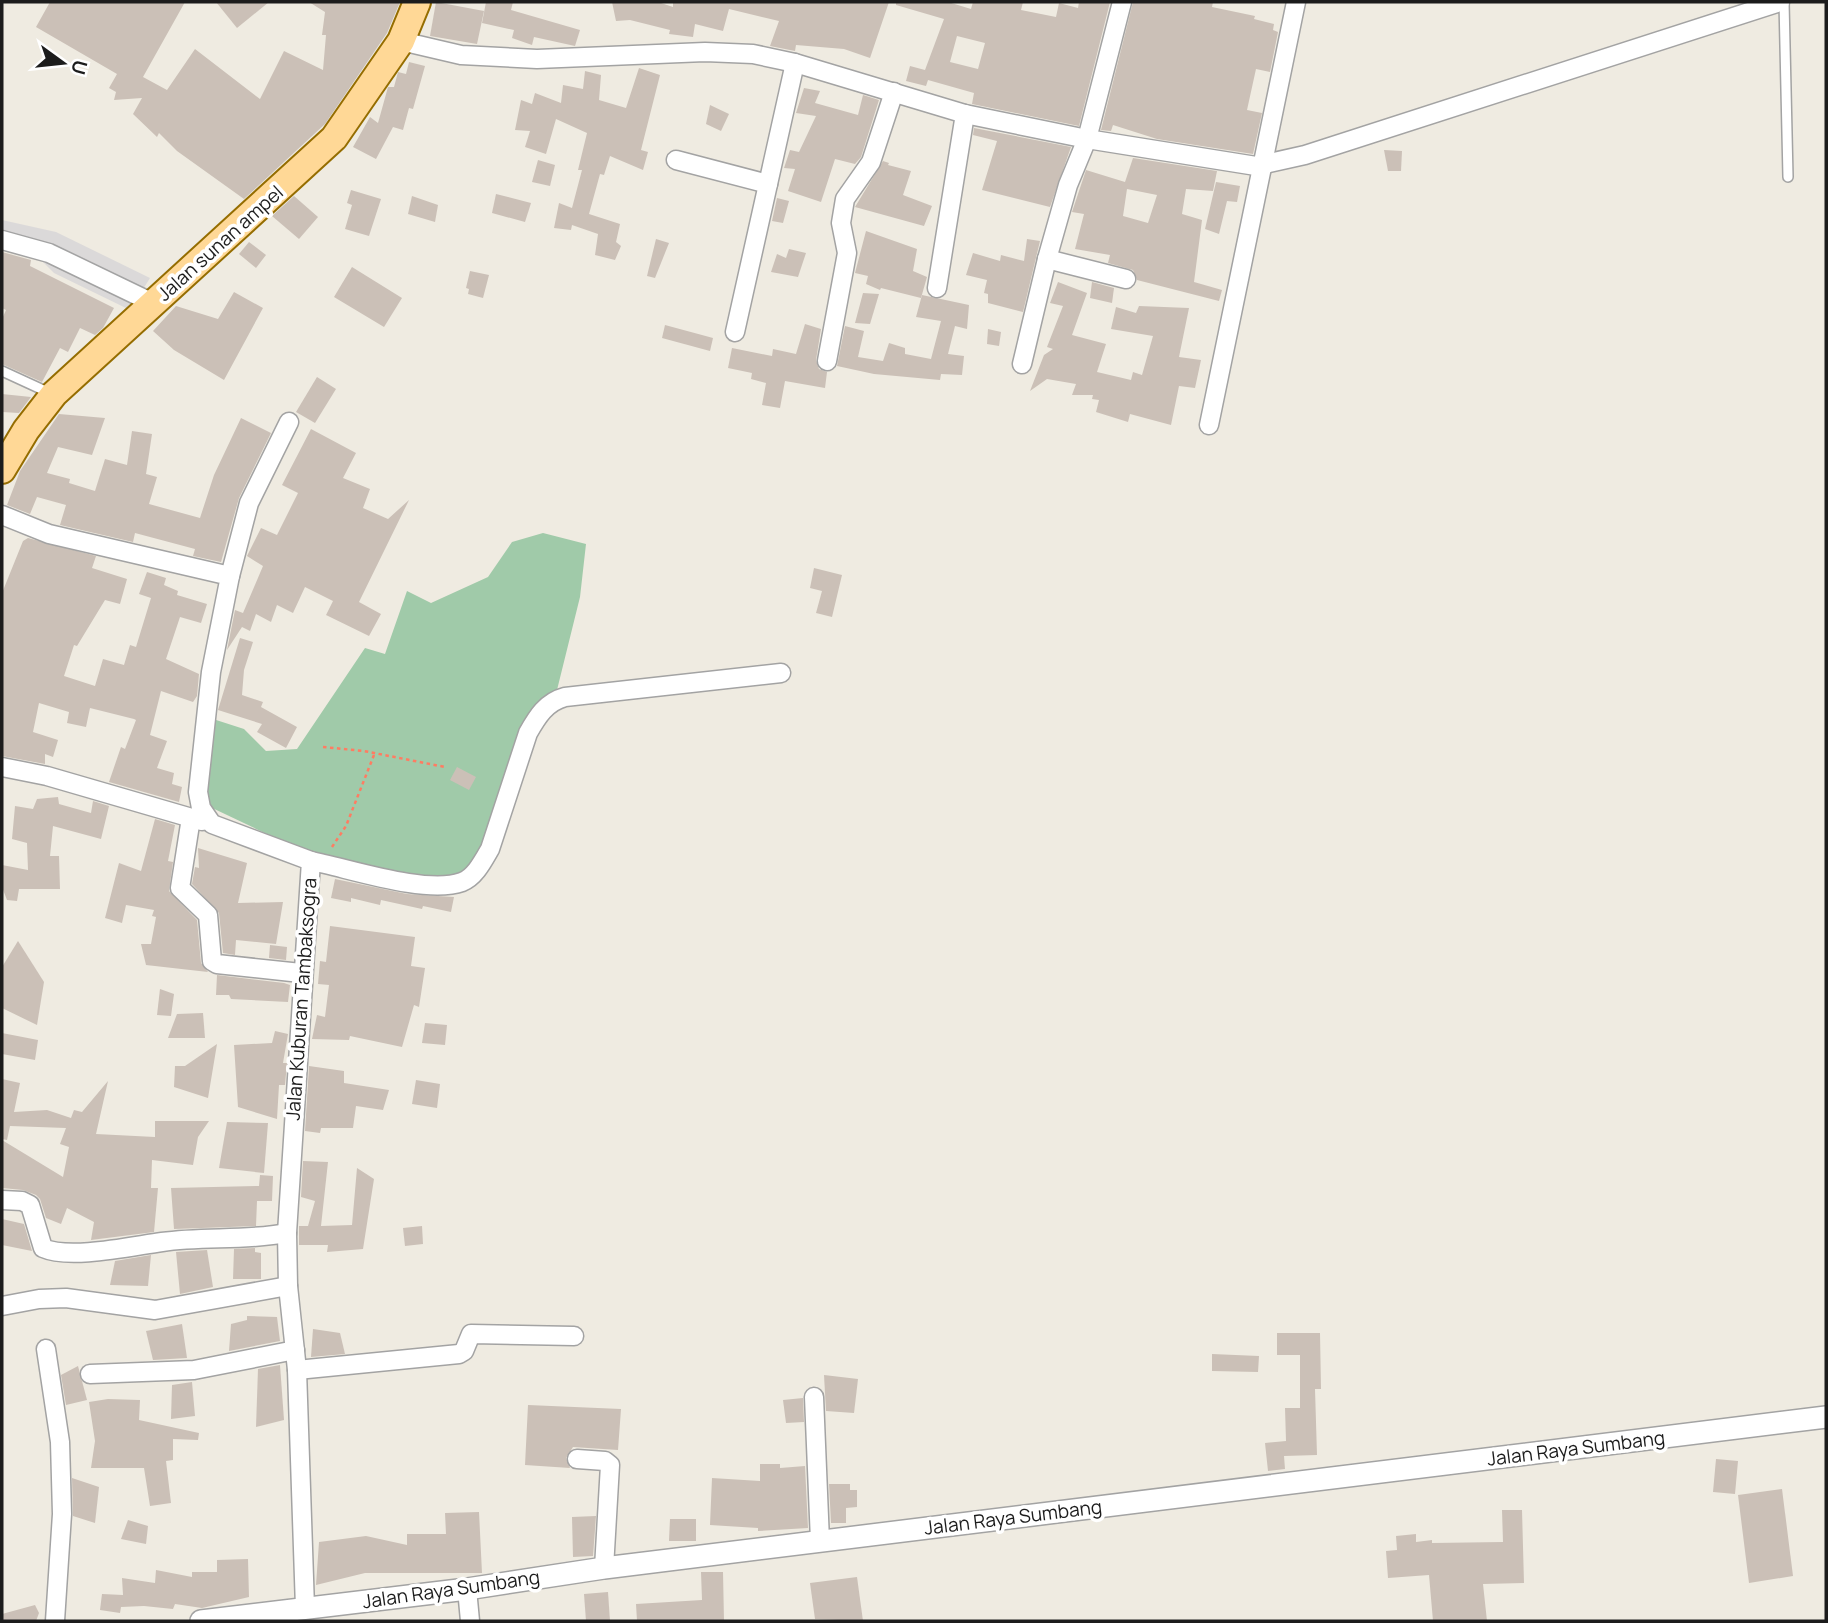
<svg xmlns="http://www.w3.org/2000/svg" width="1828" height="1623" viewBox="0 0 1828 1623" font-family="Manrope,sans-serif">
<rect width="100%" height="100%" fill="#efebe1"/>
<!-- residential -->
<polygon fill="#dbd9d9" points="2,220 56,232 150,278 130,310 54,273 36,255 2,246"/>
<!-- cemetery -->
<polygon fill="#a0caa9" points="543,533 586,544 580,597 556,694 525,720 476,865 445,882 313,856 208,806 204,792 213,719 244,729 266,751 297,749 365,648 385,654 407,591 431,603 488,577 512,542"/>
<!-- building -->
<g fill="#cbc0b7" fill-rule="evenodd">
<polygon points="50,2 185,2 143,77 167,90 195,49 260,99 284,51 323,70 326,35 322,35 325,12 309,2 400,2 387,33 325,124 244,199 177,151 159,133 157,137 133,114 142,98 114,100 116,92 109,88 117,74 36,27"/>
<polygon points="216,2 269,2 237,28"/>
<polygon points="436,2 484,11 477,44 430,36"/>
<polygon points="486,2 513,2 511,10 580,30 575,46 534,37 532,45 512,38 514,30 482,23"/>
<polygon points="612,2 658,2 673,7 673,2 889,2 870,58 844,49 796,45 795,51 770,46 779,21 729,9 723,31 695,24 693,37 669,34 670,30 630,20 616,21"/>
<path d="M896 2H948L971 9 973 2H1023L1021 10 1056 17 1059 3 1078 8 1079 2H1110L1079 126 972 104 974 93 928 80 926 86 906 81 910 66 925 70 944 19 896 5ZM957 36 985 43 978 69 950 62Z"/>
<polygon points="1133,2 1213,2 1212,7 1255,16 1254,19 1274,24 1273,30 1278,32 1270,72 1256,69 1247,110 1262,113 1253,154 1157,139 1113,125 1111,131 1101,130"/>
<polygon points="409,62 425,66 413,109 409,108 403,130 393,127 376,159 353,147 370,117 378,123 388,87 394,87 398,72 406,74"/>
<polygon points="639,68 660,75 641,150 648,152 643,170 610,156 604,175 600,174 589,214 620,224 616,242 621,246 615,260 595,255 598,234 572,225 571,230 554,228 559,203 572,208 582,170 578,170 587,133 556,119 546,154 525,147 530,131 515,130 521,100 532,104 535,93 561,103 563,85 583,89 585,71 601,75 599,100 626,108"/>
<polygon points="804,88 820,91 815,103 858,115 863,95 879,100 861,157 855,164 835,159 821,202 788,191 795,169 784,168 790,150 799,152 816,116 796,113"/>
<polygon points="710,105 729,114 721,131 706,124"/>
<polygon points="974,128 1071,147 1050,207 982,190 997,141 973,135"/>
<polygon points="1384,150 1402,151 1401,171 1388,171"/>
<path d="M1133 158 1217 171 1213 191 1186 189 1182 214 1202 220 1194 282 1222 290 1219 301 1137 280 1133 270 1108 263 1110 255 1075 249 1084 214 1072 212 1086 170 1125 182ZM1127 189 1157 195 1148 223 1123 216Z"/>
<polygon points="538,160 555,165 550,186 532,182"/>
<polygon points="883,161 889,163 888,165 911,171 903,195 932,206 924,226 855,207"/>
<polygon points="1216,182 1240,186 1237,202 1227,201 1219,234 1205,229"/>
<polygon points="351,190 381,199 369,236 345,229 352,205 347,203"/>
<polygon points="496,194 531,203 525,222 492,213"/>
<polygon points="294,196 318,217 299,239 272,216"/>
<polygon points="412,196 438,205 435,222 408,214"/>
<polygon points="777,198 789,201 783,223 772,221"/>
<polygon points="866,231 917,249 913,271 927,277 921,298 881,288 880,290 866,284 868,276 855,273"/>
<polygon points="656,239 669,243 655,278 647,276"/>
<polygon points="1027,239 1040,241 1023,312 988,303 988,294 984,293 987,280 966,275 973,253 1000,261 1001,255 1024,261"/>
<polygon points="249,242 266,255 256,268 239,254"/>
<polygon points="789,249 806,253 798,277 771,272 777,254 786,258"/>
<polygon points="2,252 31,260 30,266 114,308 103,328 95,335 80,328 68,352 60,348 42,382 2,364 2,319 6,310 2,308"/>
<polygon points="352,267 402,298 384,327 334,297"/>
<polygon points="470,271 489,275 483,298 468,294 469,289 466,288"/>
<polygon points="1058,282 1087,293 1072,335 1106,344 1097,372 1131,380 1133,372 1142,375 1153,336 1111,329 1116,307 1136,313 1139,306 1189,308 1179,357 1201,360 1195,388 1179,386 1171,425 1130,414 1128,422 1096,412 1099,400 1092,399 1093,395 1072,395 1076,384 1047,379 1030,391 1044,355 1053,349 1047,347 1063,306 1050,303"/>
<polygon points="1092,282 1114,288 1112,303 1090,298"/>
<polygon points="234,292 263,308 224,380 174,350 153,331 176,306 218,319"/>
<polygon points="863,293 879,294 870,324 855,323"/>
<polygon points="922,295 969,305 967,329 955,326 948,354 964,356 962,375 941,374 940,380 874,374 837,366 845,326 864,331 858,357 883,361 889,343 905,348 905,354 931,359 941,321 916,317"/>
<polygon points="805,324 821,329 816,360 819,369 827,372 825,388 785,381 780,408 762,405 766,383 751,379 752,373 728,368 732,348 772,356 773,349 796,354"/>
<polygon points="665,325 713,338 710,351 662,338"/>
<polygon points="988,329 1001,332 999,346 987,344"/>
<polygon points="317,377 336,389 315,423 296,412"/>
<polygon points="2,394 31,397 19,413 2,412"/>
<polygon points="59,414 105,418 92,455 58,447 47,473 70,479 69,483 95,491 105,459 127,465 132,431 152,434 146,474 157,477 149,504 200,518 214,475 241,418 271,433 239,498 221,562 193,556 195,549 135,533 133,542 60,525 66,505 37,497 30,514 7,505 20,471"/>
<polygon points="311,429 356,453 343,478 370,489 363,508 388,519 409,500 359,602 381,614 369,636 326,615 333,601 305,587 293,613 277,605 271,622 256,614 250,631 242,627 227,650 235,610 243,613 263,566 247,556 261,528 277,535 298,493 282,485"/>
<polygon points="28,538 96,556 92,568 127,579 120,604 105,600 77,646 74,645 64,676 95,686 103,659 124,665 130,645 136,647 151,598 139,594 147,572 166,578 164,585 178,591 177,595 207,604 201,623 180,617 166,659 199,674 197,696 193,702 161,691 150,735 167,741 157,768 174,773 172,784 182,787 179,802 109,782 121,747 125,749 136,720 134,719 90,708 86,727 67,723 69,712 39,703 33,732 58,740 53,757 45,754 45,764 2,756 2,593 23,541"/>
<polygon points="814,568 842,575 832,617 816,613 822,591 810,588"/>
<polygon points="240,638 253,642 244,670 242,695 263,702 261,707 297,727 286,748 257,732 262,724 218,710"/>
<polygon points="457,767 476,777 469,790 450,780"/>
<polygon points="58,797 59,804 91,813 93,801 109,806 101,839 53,826 50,856 59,856 60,889 19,889 17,901 7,900 2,887 2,865 28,870 27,843 12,839 15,806 33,809 37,799"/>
<polygon points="155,819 175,825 168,861 173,862 169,891 197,920 201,963 208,972 146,965 141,944 151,944 156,917 152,916 154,910 126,905 122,923 105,918 119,863 141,871"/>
<polygon points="198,848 247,863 238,903 283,902 276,944 236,940 235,955 223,953 219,913 192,884 195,867 199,868"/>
<polygon points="335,879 407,894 454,897 451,912 423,906 422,909 381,900 380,905 351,898 351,902 331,898"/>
<polygon points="330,926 415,937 411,966 425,968 419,1007 414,1005 402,1047 350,1036 349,1040 312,1039 317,1015 325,1017 329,985 318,984 320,961 326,962"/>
<polygon points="18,941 44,982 37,1025 2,1008 2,967"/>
<polygon points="270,945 287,947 286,960 269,958"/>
<polygon points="217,975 284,983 290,985 288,1002 231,999 229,995 216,995"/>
<polygon points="160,989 174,994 171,1016 157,1015"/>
<polygon points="203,1013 205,1038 168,1038 177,1014"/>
<polygon points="425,1023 447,1025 445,1045 422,1043"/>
<polygon points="275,1031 288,1034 283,1063 287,1063 285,1085 279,1085 277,1119 238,1107 234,1045 272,1043"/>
<polygon points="2,1033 38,1040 35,1060 2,1054"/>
<polygon points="217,1044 208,1098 174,1087 175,1066 185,1066"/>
<polygon points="309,1066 344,1071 344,1083 389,1090 383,1110 356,1106 353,1128 321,1128 320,1133 305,1131"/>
<polygon points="2,1079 20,1083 14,1112 47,1110 71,1118 74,1110 82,1112 108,1081 96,1134 155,1137 155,1121 209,1121 198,1137 193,1165 152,1160 151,1188 158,1188 154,1232 91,1240 94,1222 67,1208 61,1224 46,1218 40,1199 36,1195 23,1190 2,1188 2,1140 63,1177 69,1147 60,1144 66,1128 10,1126 7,1140 2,1139"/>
<polygon points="416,1080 440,1084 437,1108 412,1104"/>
<polygon points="227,1122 268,1123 264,1173 219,1168"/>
<polygon points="303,1161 328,1162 321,1226 352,1225 357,1168 374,1179 363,1249 327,1252 328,1245 299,1245 299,1226 308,1226 315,1201 301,1197"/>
<polygon points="260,1175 273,1176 272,1201 257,1201 256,1226 174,1229 171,1188 259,1186"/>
<polygon points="2,1219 24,1224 32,1251 2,1245"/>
<polygon points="422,1226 423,1244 405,1246 403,1228"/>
<polygon points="255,1248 255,1252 261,1253 261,1279 233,1279 234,1249"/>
<polygon points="207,1250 213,1287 180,1294 176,1252"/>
<polygon points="151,1255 148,1286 110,1285 115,1261"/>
<polygon points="247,1316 277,1317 280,1341 229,1351 231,1324 247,1320"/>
<polygon points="182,1324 187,1358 153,1360 146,1331"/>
<polygon points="313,1329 340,1333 345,1354 311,1357"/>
<polygon points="1277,1333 1320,1333 1321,1389 1315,1389 1317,1455 1284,1456 1285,1469 1268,1471 1265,1443 1286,1441 1285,1408 1300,1408 1300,1355 1277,1355"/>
<polygon points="1212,1354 1259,1356 1258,1372 1212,1371"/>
<polygon points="280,1365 284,1420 256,1427 258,1369"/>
<polygon points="78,1366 87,1400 66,1405 61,1375"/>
<polygon points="824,1375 858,1379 854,1413 826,1411"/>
<polygon points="192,1382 195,1416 171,1419 172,1385"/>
<polygon points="803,1398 804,1422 786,1423 783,1400"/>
<polygon points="108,1399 140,1400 139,1420 199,1433 198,1440 173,1439 173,1460 166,1461 171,1503 150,1506 144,1468 91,1468 95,1441 89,1402"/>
<polygon points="528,1405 621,1409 618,1450 573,1447 566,1458 570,1468 525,1465"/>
<polygon points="1716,1459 1738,1461 1735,1494 1713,1492"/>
<polygon points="760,1464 780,1464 780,1468 805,1466 808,1528 758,1531 758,1528 710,1525 712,1478 760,1481"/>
<polygon points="72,1478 99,1487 95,1523 73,1516"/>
<polygon points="829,1484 850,1484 850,1490 857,1490 857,1507 846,1508 846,1523 831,1523"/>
<polygon points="1782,1489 1793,1576 1749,1583 1738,1495"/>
<polygon points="1502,1510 1522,1510 1524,1583 1483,1584 1487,1621 1433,1621 1429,1575 1388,1578 1386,1551 1397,1550 1396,1536 1416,1534 1416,1542 1432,1540 1432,1543 1503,1542"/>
<polygon points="479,1512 482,1573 365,1573 316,1585 319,1542 366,1536 407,1545 407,1534 446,1534 445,1513"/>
<polygon points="596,1516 593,1556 573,1557 572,1517"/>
<polygon points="670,1519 696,1519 696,1541 669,1541"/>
<polygon points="128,1520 148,1526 146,1544 121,1539"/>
<polygon points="248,1559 249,1597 202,1608 175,1604 173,1609 144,1606 121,1607 120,1613 100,1610 102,1594 123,1595 122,1578 155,1583 156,1570 192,1577 192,1572 217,1572 217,1560"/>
<polygon points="701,1572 723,1572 724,1621 637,1621 636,1604 702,1600"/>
<polygon points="857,1577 863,1621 815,1619 810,1583"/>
<polygon points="608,1592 610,1621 586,1621 584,1594"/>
<polygon points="35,1605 39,1613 36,1621 2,1621 2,1614"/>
</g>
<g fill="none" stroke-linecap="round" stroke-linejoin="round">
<defs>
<g id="service">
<polyline points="1784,2 1788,177"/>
<polyline points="2,371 52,394"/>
</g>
<g id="minor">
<polyline points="401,41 461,55 537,59 705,52 753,54 795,63 965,114 1087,139 1256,166 1305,155 1780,2"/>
<polyline points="676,160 768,184"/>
<polyline points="2,240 49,253 153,303"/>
<polyline points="1047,259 1126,279"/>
<polyline points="937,288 965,114"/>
<polyline points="735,332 795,63"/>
<polyline points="827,361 847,253 841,223 845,199 871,162 894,92"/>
<polyline points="1022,364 1047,259 1068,185 1087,139 1122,2"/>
<polyline points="1209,425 1296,2"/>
<polyline points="2,515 49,534 230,576 211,672 198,792 201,808 212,824 311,861 287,1233 288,1286 297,1370 305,1608"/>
<polyline points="230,576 249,503 289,422"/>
<polyline points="2,767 47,776 202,821"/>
<polyline points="191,818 180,888 208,915 212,961 217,964 301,973"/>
<path d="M311 861C348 868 426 895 462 882 475 877 483 861 490 849L528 733C537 717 546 702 565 697L781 673"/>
<path d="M2 1200 22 1201 30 1205 43 1248C70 1260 132 1246 162 1242 204 1236 246 1241 287 1233"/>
<polyline points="2,1306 39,1299 66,1298 155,1310 288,1286"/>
<polyline points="46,1349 60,1442 62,1514 55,1621"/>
<polyline points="297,1370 459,1354 464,1351 471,1334 574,1336"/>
<polyline points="90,1374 194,1370 295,1350"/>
<polyline points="814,1397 820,1541"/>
<polyline points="577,1459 605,1461 610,1465 604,1568"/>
<polyline points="467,1589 470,1621"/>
</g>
<polyline id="tertiary" points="201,1621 467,1589 604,1568 1826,1417"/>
<polyline id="primary" points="2,470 26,430 54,394 334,138 401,41 417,2"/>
</defs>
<!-- service casing -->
<use href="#service" stroke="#a3a3a3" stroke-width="12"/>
<!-- minor casing -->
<use href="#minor" stroke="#a3a3a3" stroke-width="21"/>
<!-- tertiary casing -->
<use href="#tertiary" stroke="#a3a3a3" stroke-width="24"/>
<!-- primary casing -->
<use href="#primary" stroke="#956d00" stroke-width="30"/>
<!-- path -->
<g stroke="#ff7c62" stroke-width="2.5" stroke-dasharray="3.5 3.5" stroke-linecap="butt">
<polyline points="323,747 364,751 445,767"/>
<polyline points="332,847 346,826 374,755"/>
</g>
<!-- service -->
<use href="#service" stroke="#fff" stroke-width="9"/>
<!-- minor -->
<use href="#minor" stroke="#fff" stroke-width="18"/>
<!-- tertiary -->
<use href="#tertiary" stroke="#fff" stroke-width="21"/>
<!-- primary -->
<use href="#primary" stroke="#ffd896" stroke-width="26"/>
</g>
<g text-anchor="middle" stroke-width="7" stroke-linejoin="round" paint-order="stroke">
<!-- street labels -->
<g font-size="19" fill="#1c1c1c" stroke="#fff">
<text transform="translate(220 243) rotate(-42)" y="7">Jalan sunan ampel</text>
<text transform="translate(301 999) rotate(-86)" y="7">Jalan Kuburan Tambaksogra</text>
<text transform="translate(1576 1448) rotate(-7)" y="7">Jalan Raya Sumbang</text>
<text transform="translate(1013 1517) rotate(-7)" y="7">Jalan Raya Sumbang</text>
<text transform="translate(451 1589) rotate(-8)" y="7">Jalan Raya Sumbang</text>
</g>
</g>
<!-- border -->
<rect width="1828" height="1623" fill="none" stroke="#1c1c1c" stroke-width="7"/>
<!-- north arrow -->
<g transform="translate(63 63) rotate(105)" stroke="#ffffff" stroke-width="5" paint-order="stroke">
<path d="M0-5L12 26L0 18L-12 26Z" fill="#1c1c1c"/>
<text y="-10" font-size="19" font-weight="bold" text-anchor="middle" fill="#1c1c1c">U</text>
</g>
</svg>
